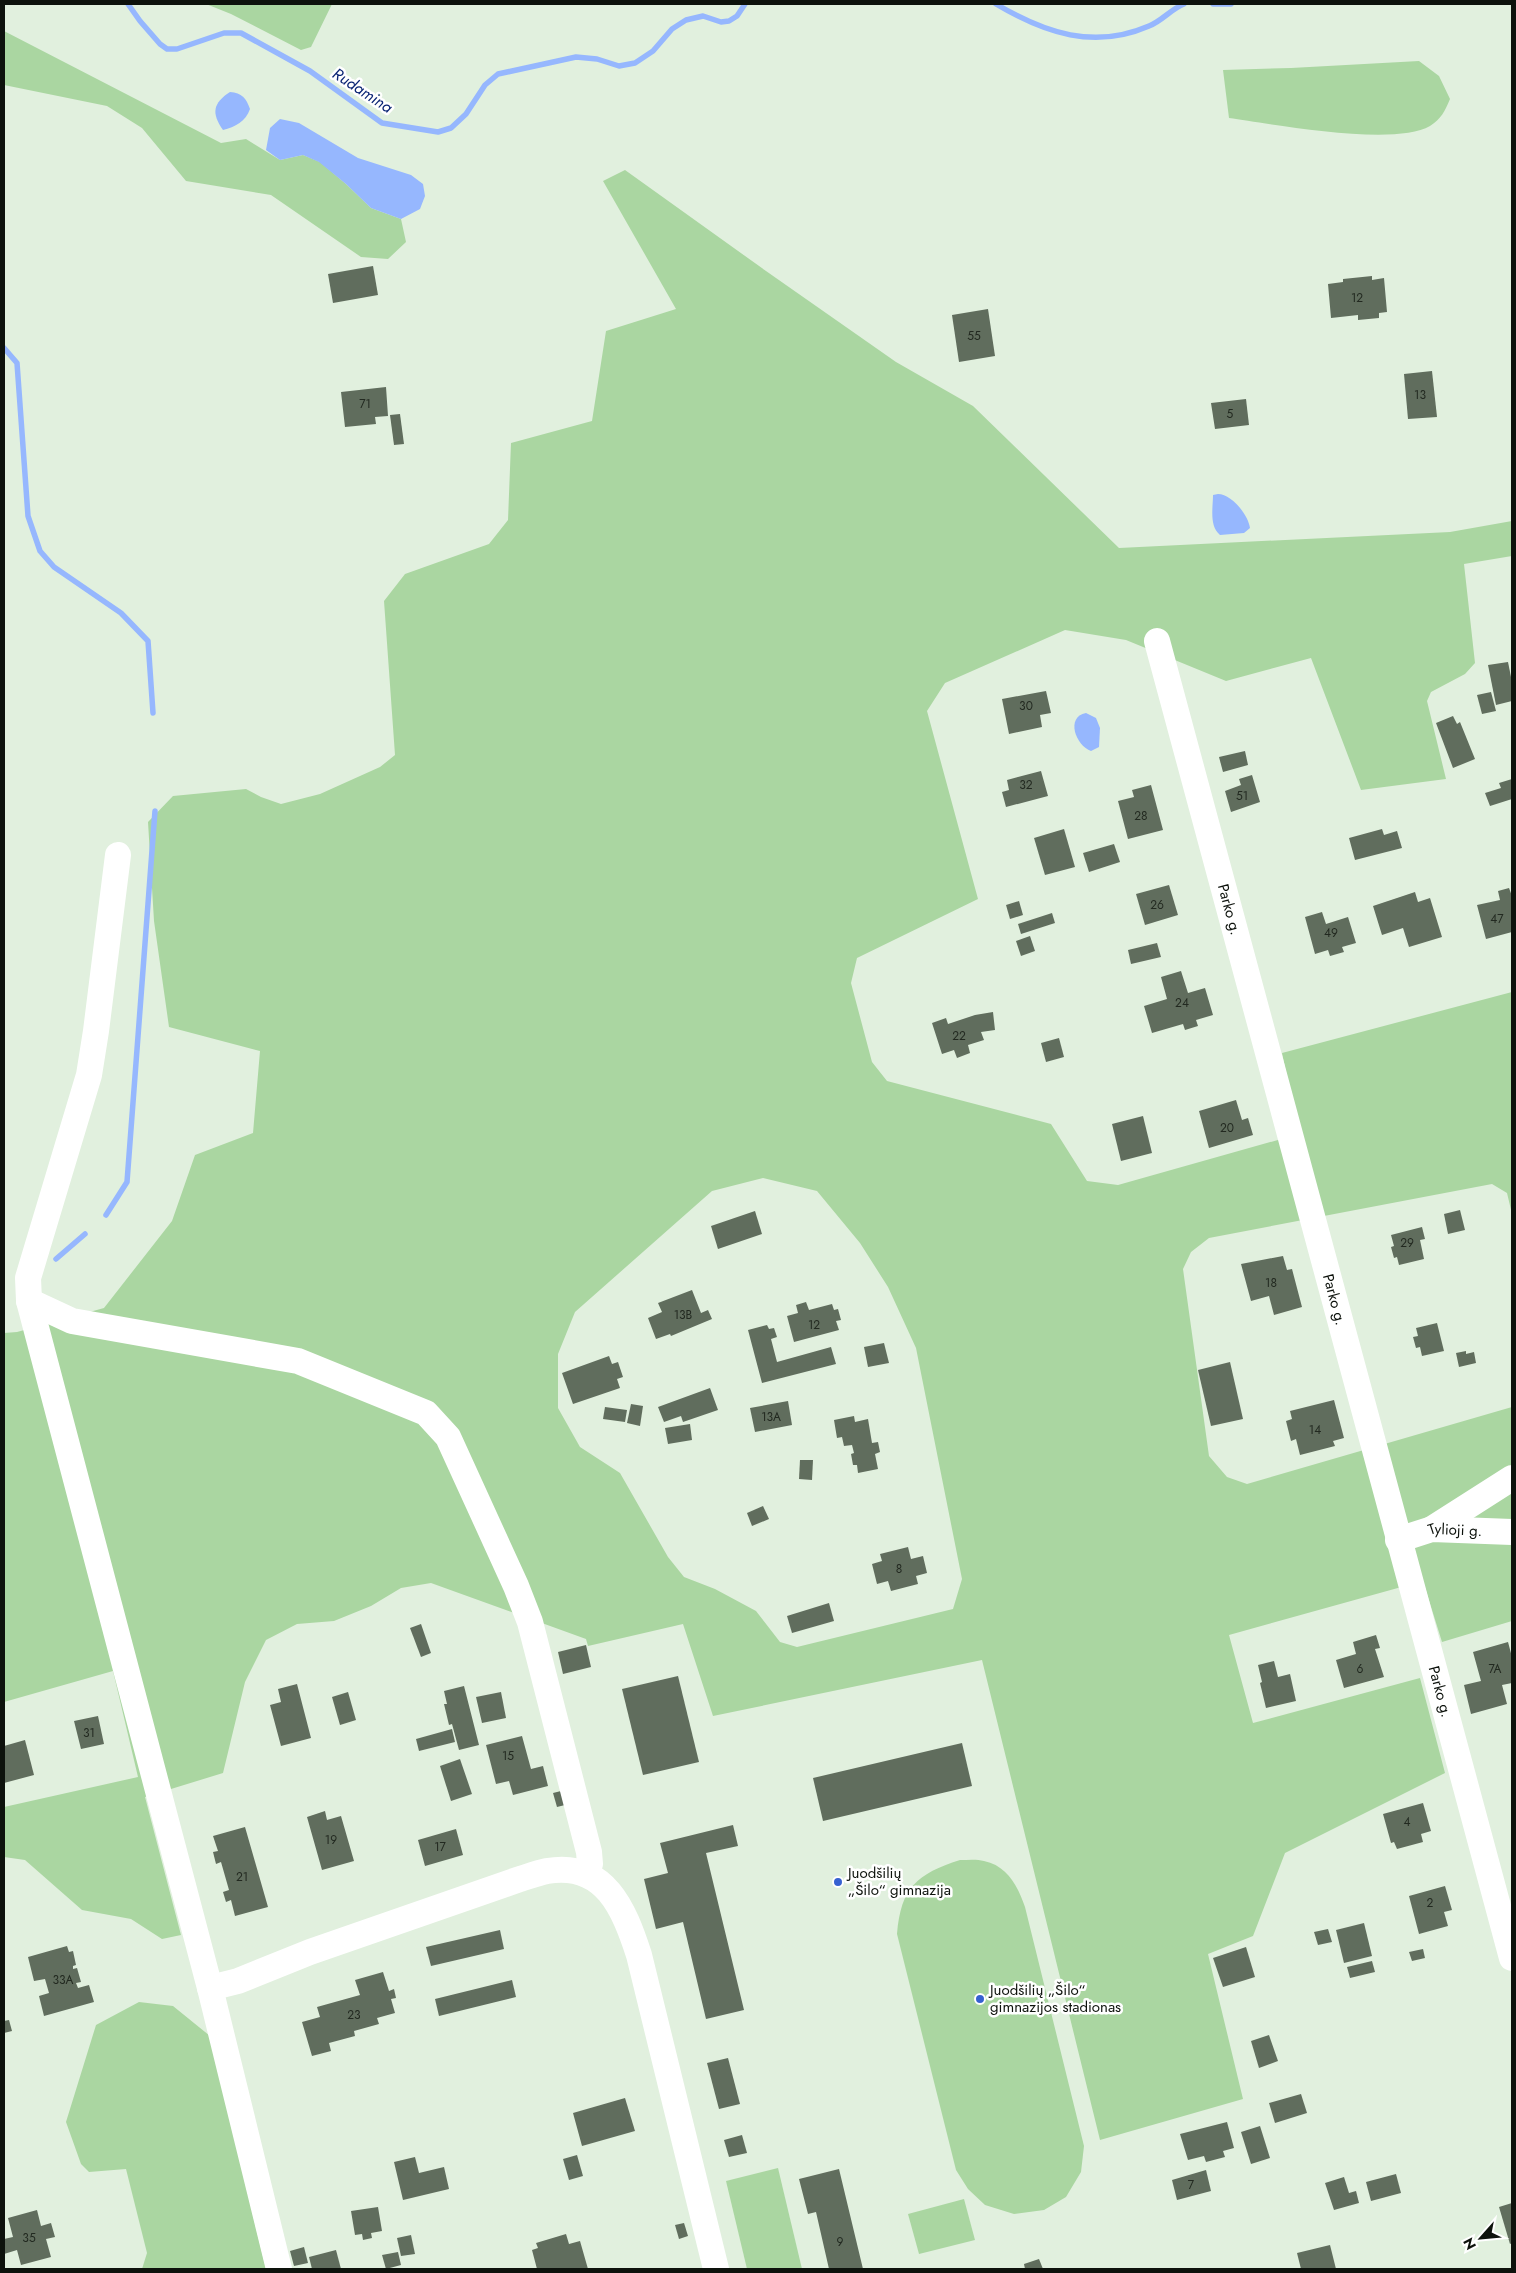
<svg xmlns="http://www.w3.org/2000/svg" width="1516" height="2273" viewBox="0 0 1516 2273" font-family="Jost,sans-serif">
<rect width="100%" height="100%" fill="#e1f0de"/>
<!-- green -->
<g fill="#aad6a1" fill-rule="evenodd">
<polygon points="206,4 332,4 311,47 301,50 231,14"/>
<polygon points="4,31 221,143 246,139 280,160 303,155 320,162 346,184 371,208 401,219 406,242 388,259 361,257 271,195 186,181 142,128 107,106 4,85"/>
<path d="M1419 61 1439 76 1450 99C1445 111 1441 119 1430 126 1394 147 1272 124 1229 118L1223 70 1291 68Z"/>
<path d="M625 170 766 271 896 362 973 406 1119 548 1450 532 1512 521V556L1464 564 1475 663 1465 674 1431 692 1427 701 1446 779 1361 790 1311 658 1226 681 1126 640 1065 630 945 683 927 711 978 899 857 958 851 983 872 1062 887 1081 1051 1124 1087 1181 1118 1185 1299 1134 1282 1053 1512 992V1214L1507 1193 1492 1184 1209 1238 1191 1252 1183 1269 1209 1456 1227 1477 1247 1484 1512 1407V1621L1442 1642 1423 1581 1229 1635 1253 1723 1420 1678 1445 1773 1285 1853 1253 1936 1208 1954 1243 2099 1100 2140 982 1660 713 1716 683 1624 588 1646 586 1639 431 1583 401 1588 371 1606 334 1621 297 1624 266 1640 245 1682 223 1773 145 1797 181 1935 162 1939 131 1919 82 1910 25 1860 4 1857V1807L138 1777 113 1671 4 1702V1333L17 1332 104 1308 172 1221 195 1155 253 1133 260 1051 169 1027 154 921 148 822 173 796 246 789 261 797 281 804 320 794 380 767 395 755 384 601 405 574 489 544 508 520 511 443 592 421 606 331 676 309 603 181ZM763 1178 817 1191 860 1243 888 1287 916 1348 962 1579 953 1609 797 1647 780 1642 756 1611 715 1589 684 1577 668 1557 620 1473 580 1447 558 1408V1354L575 1312 712 1191Z"/>
<path d="M960 1860C968 1860 977 1859 984 1861 1008 1866 1018 1887 1025 1907L1084 2146 1081 2172 1066 2197 1044 2210 1014 2214 985 2205 968 2189 956 2170 897 1934C901 1887 917 1874 960 1860Z"/>
<polygon points="139,2002 173,2006 210,2036 266,2269 142,2269 147,2253 126,2169 89,2172 81,2164 66,2122 96,2025"/>
<polygon points="778,2168 802,2269 747,2269 726,2181"/>
<polygon points="964,2199 975,2240 919,2254 908,2214"/>
</g>
<!-- water -->
<g fill="#96b7fe">
<path d="M230 92C242 93 246 98 250 109 246 121 235 127 223 130 211 113 213 103 230 92Z"/>
<polygon points="280,119 299,123 358,158 411,175 423,184 425,196 420,209 401,219 371,208 346,184 319,162 303,155 280,160 266,150 270,128"/>
<path d="M1218 494C1231 494 1248 514 1250 528L1244 533 1220 535C1209 526 1213 508 1213 495Z"/>
<path d="M1086 713 1096 718 1100 728 1099 747 1091 751C1076 746 1065 717 1086 713Z"/>
</g>
<g fill="none" stroke-linecap="round" stroke-linejoin="round">
<!-- stream -->
<g stroke="#96b7fe" stroke-width="5.5">
<polyline points="128,4 140,21 160,44 167,49 177,49 224,33 241,33 310,71 382,123 438,132 451,128 466,114 485,85 498,74 576,57 597,59 619,66 635,63 653,51 672,29 686,20 703,16 721,22 729,21 737,16 745,4"/>
<path d="M996 4C1045 33 1094 50 1149 26 1162 21 1171 9 1184 4"/>
<polyline points="1213,4 1231,4"/>
<polyline points="4,348 17,363 28,516 40,551 54,567 121,613 148,641 153,713"/>
<polyline points="106,1215 127,1182 155,811"/>
<polyline points="56,1259 85,1234"/>
</g>
</g>
<!-- building -->
<g fill="#606d5d">
<polygon points="373,266 378,295 333,303 328,274"/>
<polygon points="1372,276 1372,280 1384,278 1387,312 1379,313 1379,318 1358,320 1358,315 1331,318 1328,284 1343,282 1343,279"/>
<polygon points="988,309 995,356 959,362 952,315"/>
<polygon points="1432,371 1437,417 1408,419 1404,374"/>
<polygon points="386,387 388,416 375,417 376,424 345,427 341,392"/>
<polygon points="1246,399 1249,425 1215,429 1211,403"/>
<polygon points="400,414 404,444 394,445 390,415"/>
<polygon points="1508,662 1512,682 1512,701 1496,705 1488,665"/>
<polygon points="1046,691 1051,713 1040,715 1042,727 1009,734 1002,699"/>
<polygon points="1491,692 1496,711 1482,714 1477,695"/>
<polygon points="1453,716 1457,724 1460,722 1475,759 1453,768 1436,723"/>
<polygon points="1245,751 1248,765 1223,772 1219,757"/>
<polygon points="1041,771 1048,796 1006,807 1002,792 1009,790 1007,780"/>
<polygon points="1252,775 1260,802 1231,812 1225,791 1241,785 1239,779"/>
<polygon points="1512,779 1512,799 1490,806 1485,793 1501,788 1499,783"/>
<polygon points="1151,785 1163,830 1128,839 1118,801 1134,797 1132,790"/>
<polygon points="1064,829 1075,867 1045,875 1034,838"/>
<polygon points="1382,829 1384,835 1397,831 1402,848 1355,860 1349,838"/>
<polygon points="1114,844 1120,862 1089,872 1083,853"/>
<polygon points="1169,885 1178,915 1145,925 1136,894"/>
<polygon points="1509,888 1512,896 1512,932 1486,939 1477,905 1500,900 1498,891"/>
<polygon points="1415,892 1418,902 1430,898 1442,937 1409,947 1403,928 1382,935 1373,906"/>
<polygon points="1019,901 1023,915 1010,919 1006,905"/>
<polygon points="1322,912 1326,924 1348,917 1356,943 1342,947 1344,952 1330,956 1328,950 1315,954 1305,917"/>
<polygon points="1052,913 1055,923 1021,934 1018,924"/>
<polygon points="1030,936 1035,951 1021,956 1016,941"/>
<polygon points="1157,943 1161,957 1131,964 1128,950"/>
<polygon points="1181,971 1188,993 1205,988 1213,1015 1196,1020 1198,1026 1185,1030 1183,1024 1152,1033 1144,1006 1167,999 1161,977"/>
<polygon points="993,1012 995,1030 981,1032 984,1040 968,1045 970,1053 957,1058 954,1050 942,1054 932,1023 946,1018 948,1024 975,1015"/>
<polygon points="1059,1038 1064,1057 1046,1062 1041,1043"/>
<polygon points="1236,1100 1242,1120 1248,1118 1253,1135 1209,1148 1199,1111"/>
<polygon points="1143,1116 1152,1153 1121,1161 1112,1124"/>
<polygon points="1460,1210 1465,1230 1448,1234 1444,1214"/>
<polygon points="755,1211 762,1234 718,1249 711,1226"/>
<polygon points="1422,1227 1425,1239 1420,1240 1424,1259 1399,1265 1397,1257 1394,1258 1391,1247 1394,1246 1391,1235"/>
<polygon points="1283,1256 1287,1270 1292,1269 1302,1307 1274,1315 1269,1296 1251,1301 1241,1264"/>
<polygon points="692,1290 701,1313 708,1310 712,1319 671,1336 670,1334 656,1339 648,1318 662,1312 658,1303"/>
<polygon points="806,1302 809,1310 832,1304 834,1310 838,1309 841,1320 836,1321 839,1330 794,1342 787,1316 798,1313 796,1305"/>
<polygon points="1437,1323 1444,1351 1422,1356 1420,1347 1416,1348 1413,1337 1418,1336 1416,1328"/>
<polygon points="767,1325 769,1329 774,1328 777,1337 771,1339 777,1362 831,1347 836,1364 762,1383 748,1330"/>
<polygon points="884,1343 889,1363 868,1367 864,1347"/>
<polygon points="1466,1351 1466,1354 1474,1352 1476,1363 1459,1367 1456,1353"/>
<polygon points="609,1356 612,1364 618,1362 623,1377 617,1379 620,1388 573,1404 562,1373"/>
<polygon points="1230,1362 1243,1419 1211,1426 1198,1370"/>
<polygon points="710,1388 718,1410 683,1422 681,1416 664,1422 658,1407"/>
<polygon points="1334,1400 1344,1438 1333,1441 1335,1446 1300,1455 1296,1439 1291,1441 1286,1421 1292,1419 1290,1411"/>
<polygon points="788,1401 792,1425 755,1432 750,1408"/>
<polygon points="631,1404 643,1406 640,1426 627,1423"/>
<polygon points="605,1407 627,1410 625,1422 603,1419"/>
<polygon points="854,1416 855,1422 868,1419 872,1443 878,1442 880,1452 875,1454 878,1469 858,1473 857,1465 853,1465 851,1454 854,1453 852,1445 844,1446 842,1437 837,1438 834,1420"/>
<polygon points="690,1424 692,1440 668,1444 665,1428"/>
<polygon points="800,1460 813,1460 812,1480 799,1479"/>
<polygon points="763,1506 769,1519 752,1526 747,1513"/>
<polygon points="908,1547 911,1559 923,1556 927,1573 916,1576 918,1584 891,1591 888,1581 877,1584 872,1564 882,1561 880,1554"/>
<polygon points="829,1603 834,1621 792,1633 787,1616"/>
<polygon points="421,1624 431,1653 421,1657 410,1628"/>
<polygon points="1376,1635 1380,1648 1375,1649 1384,1677 1344,1688 1336,1660 1356,1654 1353,1642"/>
<polygon points="1508,1642 1512,1657 1512,1683 1502,1685 1507,1704 1471,1714 1464,1685 1481,1681 1473,1652"/>
<polygon points="586,1645 591,1667 563,1674 558,1652"/>
<polygon points="1274,1661 1278,1677 1290,1674 1296,1701 1266,1708 1260,1683 1262,1682 1258,1665"/>
<polygon points="678,1676 699,1762 643,1775 622,1689"/>
<polygon points="297,1684 311,1738 281,1746 270,1705 281,1702 278,1689"/>
<polygon points="464,1686 479,1745 459,1750 452,1724 449,1725 444,1704 447,1704 444,1691"/>
<polygon points="348,1692 356,1720 340,1725 332,1697"/>
<polygon points="501,1692 506,1718 482,1723 476,1697"/>
<polygon points="98,1716 104,1744 81,1749 74,1721"/>
<polygon points="452,1729 455,1742 419,1751 416,1739"/>
<polygon points="522,1736 531,1769 543,1766 548,1786 513,1795 509,1781 496,1784 486,1745"/>
<polygon points="25,1740 34,1775 4,1783 4,1746"/>
<polygon points="962,1743 972,1786 823,1821 813,1778"/>
<polygon points="460,1759 472,1794 451,1801 440,1766"/>
<polygon points="565,1790 569,1804 557,1807 553,1793"/>
<polygon points="1423,1803 1431,1831 1421,1834 1423,1842 1397,1849 1394,1842 1391,1843 1383,1814"/>
<polygon points="325,1811 327,1820 341,1816 354,1861 322,1870 307,1817"/>
<polygon points="733,1825 738,1846 706,1853 744,2010 706,2019 683,1922 656,1929 644,1879 668,1873 660,1843"/>
<polygon points="245,1827 268,1907 235,1916 231,1900 226,1902 223,1892 229,1890 221,1862 216,1864 213,1852 218,1851 213,1836"/>
<polygon points="456,1829 463,1855 425,1866 418,1840"/>
<polygon points="1445,1886 1452,1910 1444,1912 1448,1926 1419,1934 1409,1896"/>
<polygon points="1364,1923 1372,1956 1344,1963 1336,1930"/>
<polygon points="1328,1929 1332,1942 1318,1945 1314,1932"/>
<polygon points="500,1930 504,1949 431,1966 426,1947"/>
<polygon points="67,1946 69,1952 73,1951 76,1965 73,1966 73,1969 77,1968 81,1982 76,1983 78,1988 89,1985 94,2002 44,2016 39,1996 49,1993 45,1979 34,1981 28,1957"/>
<polygon points="1246,1947 1255,1977 1223,1987 1213,1958"/>
<polygon points="1423,1949 1425,1958 1412,1961 1409,1952"/>
<polygon points="1372,1961 1375,1972 1350,1978 1347,1967"/>
<polygon points="383,1972 389,1991 394,1989 396,1998 391,1999 395,2013 377,2018 379,2024 354,2031 355,2036 329,2043 331,2051 312,2056 302,2022 320,2017 317,2007 360,1995 355,1980"/>
<polygon points="512,1980 516,1997 439,2016 435,1999"/>
<polygon points="9,2020 12,2031 4,2033 4,2021"/>
<polygon points="1269,2035 1278,2061 1259,2068 1251,2041"/>
<polygon points="728,2058 740,2104 719,2109 707,2063"/>
<polygon points="1301,2094 1307,2113 1275,2123 1269,2103"/>
<polygon points="625,2098 635,2131 582,2146 573,2113"/>
<polygon points="1227,2122 1234,2148 1223,2151 1225,2157 1206,2162 1204,2156 1188,2160 1180,2134"/>
<polygon points="1260,2126 1270,2158 1251,2164 1241,2132"/>
<polygon points="742,2135 747,2153 729,2157 724,2140"/>
<polygon points="577,2155 583,2176 569,2180 563,2159"/>
<polygon points="415,2157 419,2173 444,2167 449,2189 403,2200 394,2162"/>
<polygon points="839,2169 863,2269 829,2269 816,2212 808,2214 799,2179"/>
<polygon points="1206,2170 1211,2191 1177,2200 1172,2180"/>
<polygon points="1396,2174 1401,2193 1371,2201 1366,2182"/>
<polygon points="1344,2177 1349,2193 1356,2191 1359,2203 1334,2210 1325,2183"/>
<polygon points="1512,2203 1512,2243 1510,2244 1499,2207"/>
<polygon points="378,2207 382,2231 371,2233 372,2238 363,2240 362,2234 355,2235 351,2211"/>
<polygon points="37,2210 41,2226 51,2223 55,2237 46,2239 51,2257 21,2265 17,2250 4,2254 4,2239 13,2237 8,2218"/>
<polygon points="684,2223 688,2236 679,2239 675,2225"/>
<polygon points="566,2234 569,2244 580,2241 588,2269 537,2269 532,2250 538,2248 536,2243"/>
<polygon points="411,2235 415,2254 401,2256 397,2238"/>
<polygon points="1330,2245 1336,2269 1301,2269 1297,2253"/>
<polygon points="304,2247 308,2263 294,2266 290,2251"/>
<polygon points="336,2250 341,2269 312,2269 309,2257"/>
<polygon points="398,2252 401,2265 386,2269 382,2255"/>
<polygon points="1039,2259 1043,2269 1025,2269 1024,2264"/>
</g>
<g fill="none" stroke-linecap="round" stroke-linejoin="round">
<!-- minor -->
<g stroke="#fff" stroke-width="26">
<path id="s1" d="M1157 641 1512 1958"/>
<polyline points="118,855 96,1031 89,1075 28,1278 29,1301 210,1988 279,2269"/>
<polyline points="29,1301 72,1321 298,1361 426,1413 448,1437 516,1586 530,1622 589,1852 590,1864 586,1874"/>
<polyline points="1432,1529 1512,1478"/>
<path id="s2" d="M1398 1540 1432 1529 1512 1532"/>
<path d="M210 1988 238 1981 310 1952 517 1880C527 1877 537 1873 547 1871 605 1861 624 1909 639 1955L716 2269"/>
</g>
</g>
<!-- markers -->
<g fill="#3661d1" stroke="#fff" stroke-width="2">
<circle cx="838" cy="1882" r="5"/>
<circle cx="980" cy="1999" r="5"/>
</g>
<g text-anchor="middle" stroke-width="5" stroke-linejoin="round" paint-order="stroke">
<!-- number labels -->
<g font-size="12" fill="#222920">
<text x="1357" y="302">12</text>
<text x="974" y="340">55</text>
<text x="1420" y="399">13</text>
<text x="365" y="408">71</text>
<text x="1230" y="418">5</text>
<text x="1026" y="710">30</text>
<text x="1026" y="789">32</text>
<text x="1242" y="800">51</text>
<text x="1141" y="820">28</text>
<text x="1157" y="909">26</text>
<text x="1497" y="923">47</text>
<text x="1331" y="937">49</text>
<text x="1182" y="1007">24</text>
<text x="959" y="1040">22</text>
<text x="1227" y="1132">20</text>
<text x="1407" y="1247">29</text>
<text x="1271" y="1287">18</text>
<text x="683" y="1319">13B</text>
<text x="814" y="1329">12</text>
<text x="771" y="1421">13A</text>
<text x="1315" y="1434">14</text>
<text x="899" y="1573">8</text>
<text x="1360" y="1673">6</text>
<text x="1495" y="1673">7A</text>
<text x="89" y="1737">31</text>
<text x="508" y="1760">15</text>
<text x="1407" y="1826">4</text>
<text x="331" y="1844">19</text>
<text x="440" y="1851">17</text>
<text x="242" y="1881">21</text>
<text x="1430" y="1907">2</text>
<text x="63" y="1984">33A</text>
<text x="354" y="2019">23</text>
<text x="1191" y="2189">7</text>
<text x="29" y="2242">35</text>
<text x="840" y="2246">9</text>
</g>
<!-- street labels -->
<g font-size="15" fill="#0d120c" stroke="#fff">
<text dy="5" stroke="none"><textPath href="#s1" startOffset="278">Parko g.</textPath></text>
<text dy="5" stroke="none"><textPath href="#s1" startOffset="682">Parko g.</textPath></text>
<text dy="5" stroke="none"><textPath href="#s2" startOffset="59">Tylioji g.</textPath></text>
<text dy="5" stroke="none"><textPath href="#s1" startOffset="1088">Parko g.</textPath></text>
</g>
<!-- poi labels -->
<g font-size="15" fill="#0d120c" stroke="#fff" text-anchor="start">
<text x="848" y="1878">Juodšilių<tspan x="848" dy="17">„Šilo“ gimnazija</tspan></text>
<text x="990" y="1995">Juodšilių „Šilo“<tspan x="990" dy="17">gimnazijos stadionas</tspan></text>
</g>
<!-- water labels -->
<g font-size="16" font-style="italic" fill="#0b2574" stroke="#fff">
<text transform="translate(363 90) rotate(33)" y="6">Rudamina</text>
</g>
</g>
<!-- border -->
<rect width="1516" height="2273" fill="none" stroke="#0d120c" stroke-width="10"/>
<!-- north arrow -->
<g transform="translate(1481 2238) rotate(243)" stroke="#ffffff" stroke-width="4" paint-order="stroke">
<path d="M0-4L9 19L0 12L-9 19Z" fill="#0d120c"/>
<text y="-8" font-size="14" font-weight="bold" text-anchor="middle" fill="#0d120c">N</text>
</g>
</svg>
